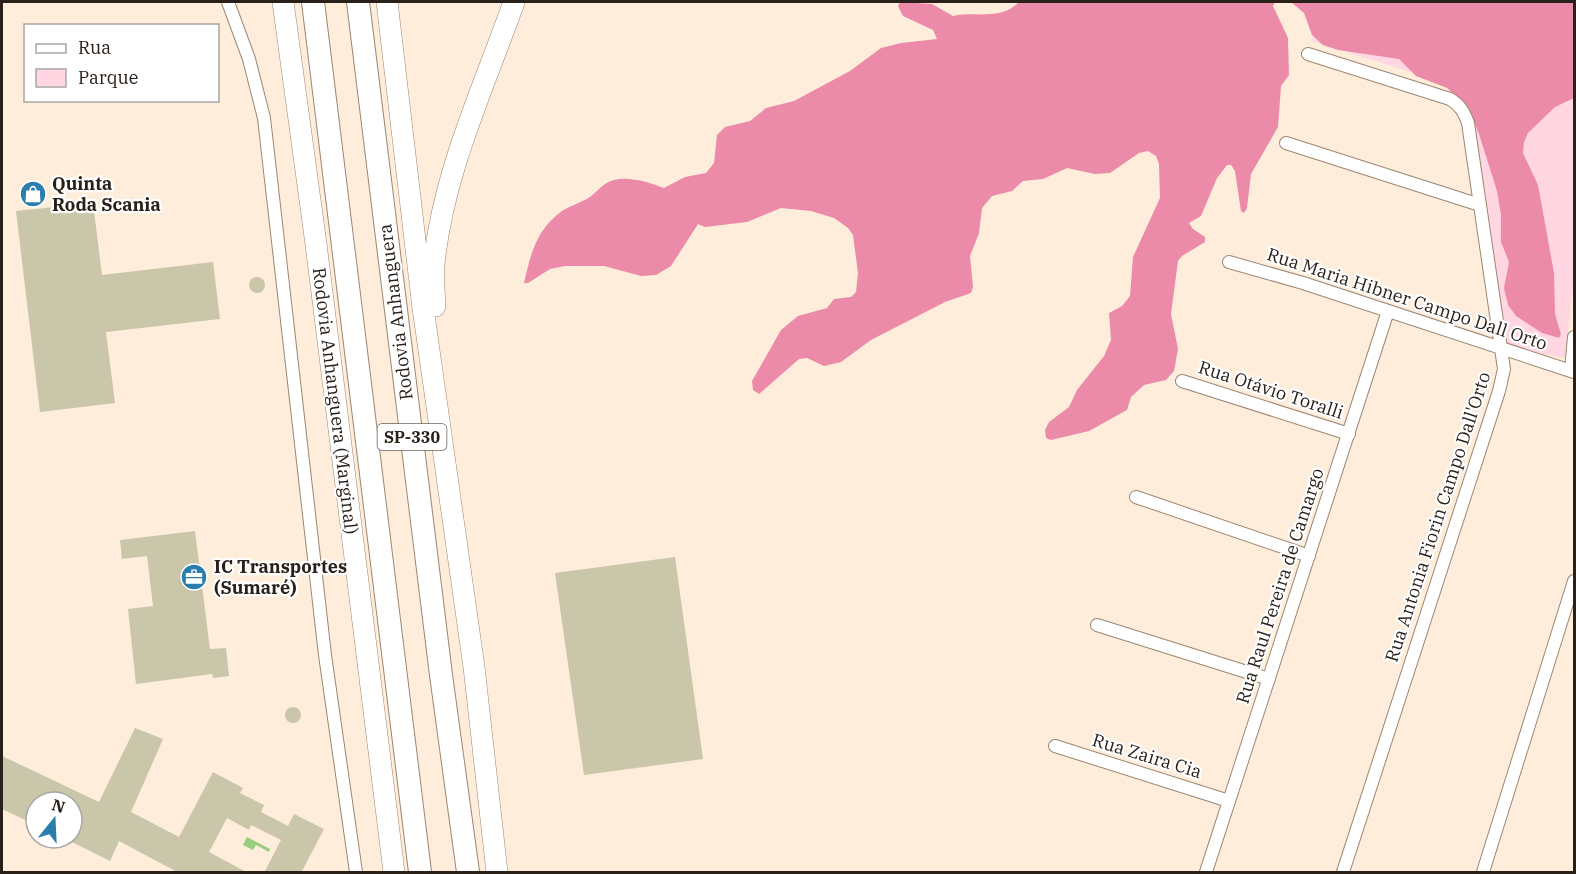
<svg xmlns="http://www.w3.org/2000/svg" width="1576" height="874" viewBox="0 0 1576 874" font-family="'IBM Plex Serif',serif">
<rect width="100%" height="100%" fill="#feedda"/>
<!-- green -->
<polygon fill="#ffd6e1" points="1324,2 1574,2 1574,279 1565,358 1505,347 1483,206 1474,116 1461,88 1312,41"/>
<!-- forest -->
<g fill="#ec8aa9">
<path d="M900 2 932 4 953 16C976 11 1001 21 1019 2H1275L1273 6 1288 38 1289 75 1281 86 1278 127 1251 174 1247 208 1244 213 1241 211 1235 171 1231 165H1227L1217 178 1201 216 1189 223 1193 229 1205 237V242L1182 256 1178 261 1171 314 1178 349 1174 371 1166 380 1144 385 1131 397 1127 410 1089 431 1051 440 1046 438 1045 430 1049 422 1069 407 1077 390 1104 356 1111 340 1109 313 1122 306 1130 296 1133 257 1160 198 1159 164 1156 156 1148 151 1139 153 1110 173 1095 174 1067 168 1043 179 1023 181 1012 191 992 196 982 208 979 233 970 256 973 287 971 293 945 302 871 340 841 362 824 366 807 358 799 359 759 394 753 390 752 381 781 330 798 316 827 308 834 299 851 297 856 292 858 273 853 235 848 228 834 218 811 211 781 208 747 222 705 227 698 224 671 266 656 275 641 276 604 266H565L550 269 528 283H524C531 253 536 230 562 211 570 206 579 203 587 199 594 195 599 188 605 184 622 173 647 182 664 188L685 177 706 173 714 163 717 135 725 127 750 121 766 108 794 101 850 71 881 48 901 43 937 39 933 30 903 16 898 6Z"/>
<polygon points="1291,2 1574,2 1574,98 1555,107 1528,133 1524,142 1523,153 1538,185 1554,273 1555,314 1561,334 1559,338 1542,333 1516,316 1508,305 1504,288 1509,262 1501,242 1501,215 1497,191 1479,134 1471,115 1461,101 1447,88 1416,76 1399,59 1338,50 1323,45 1312,35 1304,13"/>
</g>
<!-- water -->
<polygon fill="#96ce7c" points="247,837 270,849 269,852 256,845 253,850 243,845"/>
<!-- building -->
<g fill="#c9c6a9">
<polygon points="93,203 102,275 213,262 220,319 106,332 115,403 40,412 16,211"/>
<circle cx="257" cy="285" r="8"/>
<polygon points="195,531 210,649 226,648 229,676 213,678 212,674 136,684 128,609 153,606 147,556 122,559 120,540"/>
<polygon points="675,557 703,759 584,775 555,573"/>
<circle cx="293" cy="715" r="8"/>
<polygon points="135,728 163,739 131,812 179,837 213,772 243,788 240,793 264,805 261,812 288,826 294,814 324,829 301,873 264,873 281,840 251,825 249,830 227,818 209,852 248,873 179,873 119,841 110,861 72,842 72,802 36,802 36,825 2,809 2,756 99,802"/>
</g>
<g fill="none" stroke-linecap="round" stroke-linejoin="round">
<defs>
<g id="minor">
<polyline points="228,2 249,59 264,118 325,655 356,872"/>
<path d="M1308 54 1450 99C1460 105 1464 112 1468 123L1504 369 1499 391 1343 872"/>
<polyline points="1286,143 1480,205"/>
<polyline points="1229,262 1303,283 1574,372"/>
<polyline points="1571,370 1574,337"/>
<polyline points="1182,381 1349,434"/>
<polyline points="1136,497 1309,556"/>
<polyline points="1097,625 1269,679"/>
<polyline points="1055,746 1229,801"/>
<polyline points="1206,872 1388,311"/>
<polyline points="1483,872 1574,581"/>
</g>
<g id="trunk">
<polyline points="283,2 316,244 394,872"/>
<polyline points="387,2 423,308 474,667 497,872"/>
<path d="M435 306C434 292 433 278 434 264 443 173 484 87 514 2"/>
</g>
<g id="motorway">
<polyline points="313,2 420,872"/>
<polyline points="358,2 441,675 468,872"/>
</g>
</defs>
<!-- minor casing -->
<use href="#minor" stroke="#9b8772" stroke-width="14"/>
<!-- trunk casing -->
<use href="#trunk" stroke="#9b8772" stroke-width="22"/>
<!-- motorway casing -->
<use href="#motorway" stroke="#9b8772" stroke-width="24"/>
<!-- minor -->
<use href="#minor" stroke="#fff" stroke-width="12"/>
<!-- trunk -->
<use href="#trunk" stroke="#fff" stroke-width="21"/>
<!-- motorway -->
<use href="#motorway" stroke="#fff" stroke-width="22"/>
</g>
<!-- icons -->
<defs>
<symbol id="shop-disc" viewBox="-11 -11 22 22"><circle r="9.5" fill="#297ead" stroke="#fff"/><path d="M-5-2.5h2.3a2.7 3.5 0 0 1 5.4 0H5L5.5 6h-11ZM-1.5-2.5h3a1.5 2.3 0 0 0-3 0Z" fill="#fff"/></symbol>
<symbol id="office-disc" viewBox="-11 -11 22 22"><circle r="9.5" fill="#297ead" stroke="#fff"/><path d="M-6-3h4V-5.5h4V-3h4V5H-6ZM-1-4.5V-3h2v-1.5ZM-6 0V1H6V0Z" fill="#fff"/></symbol>
</defs>
<g fill-rule="evenodd">
<use href="#shop-disc" x="18" y="179" width="30" height="30"/>
<use href="#office-disc" x="179" y="562" width="30" height="30"/>
</g>
<g text-anchor="middle" stroke-width="4.5" stroke-linejoin="round" paint-order="stroke">
<!-- shield labels -->
<rect fill="#fff" stroke="#69645e" stroke-width="1.5" x="377.5" y="424" width="69" height="26" rx="4.5"/>
<g font-size="16" font-weight="bold" fill="#292119">
<text x="412" y="443">SP-330</text>
</g>
<!-- poi labels -->
<g font-size="18" font-weight="bold" fill="#292119" stroke="#fff" text-anchor="start">
<text x="52" y="190">Quinta<tspan x="52" dy="21">Roda Scania</tspan></text>
<text x="214" y="573">IC Transportes<tspan x="214" dy="21">(Sumaré)</tspan></text>
</g>
<!-- street labels -->
<g font-size="18" fill="#292119" stroke="#fff">
<text transform="translate(1407 299) rotate(18)" y="6">Rua Maria Hibner Campo Dall Orto</text>
<text transform="translate(396 312) rotate(-97)" y="6">Rodovia Anhanguera</text>
<text transform="translate(1271 390) rotate(18)" y="6">Rua Otávio Toralli</text>
<text transform="translate(335 401) rotate(83)" y="6">Rodovia Anhanguera (Marginal)</text>
<text transform="translate(1438 517) rotate(-72)" y="6">Rua Antonia Fiorin Campo Dall'Orto</text>
<text transform="translate(1280 586) rotate(-72)" y="6">Rua Raul Pereira de Camargo</text>
<text transform="translate(1147 756) rotate(17)" y="6">Rua Zaira Cia</text>
</g>
</g>
<!-- border -->
<rect width="1576" height="874" fill="none" stroke="#292119" stroke-width="6"/>
<!-- legend -->
<rect x="24" y="24" width="195" height="78" fill="#ffffff" stroke="#a9a6a3" stroke-width="1.5"/>
<rect x="36" y="44" width="30" height="9" fill="#ffffff" stroke="#a9a6a3" stroke-width="1.5"/>
<text x="78" y="54" font-size="18" fill="#292119">Rua</text>
<rect x="36" y="69" width="30" height="18" fill="#ffd6e1" stroke="#a9a6a3" stroke-width="1.5"/>
<text x="78" y="84" font-size="18" fill="#292119">Parque</text>
<!-- north arrow -->
<g transform="translate(54 820) rotate(18)"><circle r="28" fill="#ffffff" stroke="#a9a6a3" stroke-width="1.5"/>
<path d="M0-4.5L10 22L0 15L-10 22Z" fill="#297ead"/>
<text y="-9" font-size="16" font-weight="bold" text-anchor="middle" fill="#292119">N</text>
</g>
</svg>
